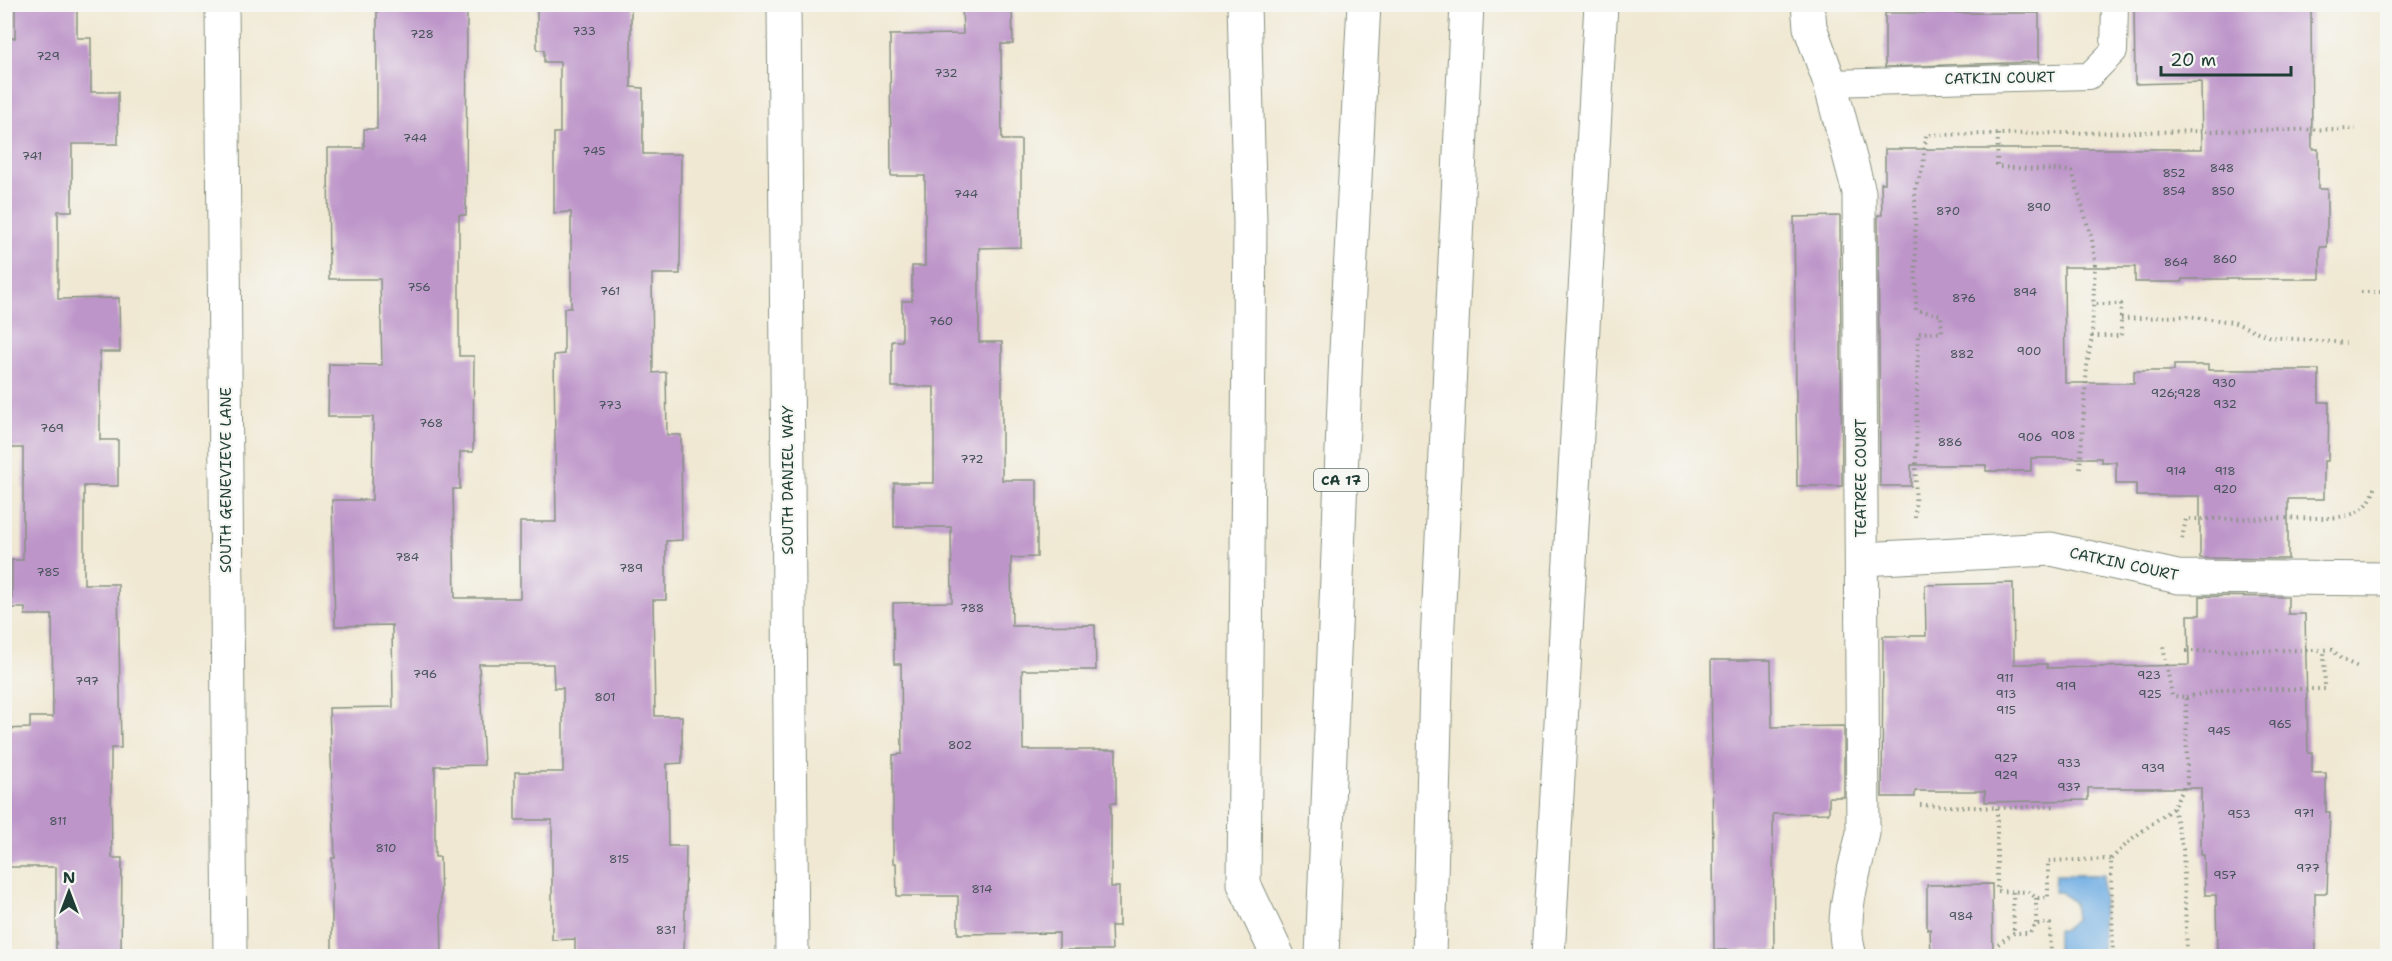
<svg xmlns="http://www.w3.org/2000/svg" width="2392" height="961" viewBox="0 0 2392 961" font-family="'Shantell Sans',sans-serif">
<rect width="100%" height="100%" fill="#f6f6f2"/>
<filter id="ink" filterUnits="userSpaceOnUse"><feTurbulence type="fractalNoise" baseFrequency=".0167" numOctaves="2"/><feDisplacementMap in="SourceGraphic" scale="12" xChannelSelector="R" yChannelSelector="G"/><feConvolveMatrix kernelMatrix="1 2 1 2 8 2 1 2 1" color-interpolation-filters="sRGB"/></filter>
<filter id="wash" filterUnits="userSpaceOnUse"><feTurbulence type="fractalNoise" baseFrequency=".008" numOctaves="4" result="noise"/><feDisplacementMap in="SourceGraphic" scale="24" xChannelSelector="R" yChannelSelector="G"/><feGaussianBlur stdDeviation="1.35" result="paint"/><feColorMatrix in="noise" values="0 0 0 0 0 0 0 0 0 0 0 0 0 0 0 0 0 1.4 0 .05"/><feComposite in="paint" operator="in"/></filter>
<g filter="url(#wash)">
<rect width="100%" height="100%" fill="#f0e8d2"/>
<!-- water -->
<polygon fill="#71aee3" stroke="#48768c" stroke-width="1.5" points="2055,875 2103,875 2102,953 2057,952 2057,930 2064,930 2076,918 2074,903 2061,892 2054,892"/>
<g id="blocks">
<!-- building -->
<g fill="#bd95c9">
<polygon points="15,4 77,4 77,38 91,38 91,92 118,92 118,144 72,144 72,211 58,211 58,299 119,298 120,352 100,352 100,440 118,440 118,486 84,486 84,584 118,584 121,748 111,748 111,782 112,858 122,858 121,957 56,957 56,867 6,867 4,729 30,728 30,717 53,717 52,615 25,615 25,608 12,608 12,560 23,560 23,448 5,448 4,38 15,38"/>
<polygon points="377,4 467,4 466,215 459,215 459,356 474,356 473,452 460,452 460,489 453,489 455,598 520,598 520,522 556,522 554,355 564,354 564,308 571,308 571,212 554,213 554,133 560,133 560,62 544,62 544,50 537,50 537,4 631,4 631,87 643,88 643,154 681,154 680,274 652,274 653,373 666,372 667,435 681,435 682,540 666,541 666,600 653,600 655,716 682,716 682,763 667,764 668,846 686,846 684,957 575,957 575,939 552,940 552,820 515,820 515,772 563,772 563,688 554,688 553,664 479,664 484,765 435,766 435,857 440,857 442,957 332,957 332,858 335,858 329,708 393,707 392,625 335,626 332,500 372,500 373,417 328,417 329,364 382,365 380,279 329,279 328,148 364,148 364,129 377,129"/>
<polygon points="962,4 1012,4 1013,44 1001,44 1002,140 1021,140 1021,247 979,248 979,342 1002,342 1002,480 1037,480 1037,557 1011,558 1012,626 1095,625 1096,670 1022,670 1023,750 1116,750 1116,803 1111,803 1111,887 1119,887 1119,926 1111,926 1112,950 1059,950 1059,933 958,934 958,896 897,896 896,863 893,863 893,755 902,754 901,664 894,664 893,603 952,602 951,527 894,527 894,483 934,483 934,387 892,387 892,341 902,341 902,301 912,301 912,266 925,266 925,176 891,176 890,35 963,34"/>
<polygon points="2134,4 2311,4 2312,149 2318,149 2318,189 2327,189 2327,247 2320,247 2320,279 2182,279 2182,282 2135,282 2135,267 2064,267 2065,383 2134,383 2134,371 2174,371 2174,365 2208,365 2208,370 2319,370 2319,402 2329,402 2328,461 2324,461 2324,499 2288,499 2288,559 2200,558 2200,496 2136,496 2136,484 2116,484 2116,462 2101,462 2101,458 2031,458 2031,471 1986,471 1986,465 1911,465 1911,486 1880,486 1878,215 1882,215 1881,183 1885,183 1885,149 2202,149 2201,82 2135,84"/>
<polygon points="1885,13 2039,13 2039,62 1885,67"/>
<polygon points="1840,216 1842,486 1797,486 1794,217"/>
<polygon points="2013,583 2014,664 2047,664 2047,668 2189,665 2188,615 2200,615 2200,596 2288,597 2288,614 2305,614 2308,753 2312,753 2312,773 2326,773 2326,812 2330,812 2327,893 2315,893 2316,957 2217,957 2216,895 2205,895 2204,855 2201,855 2201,788 2088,788 2088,800 1985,802 1985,791 1915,791 1915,797 1882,797 1883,636 1926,636 1925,585"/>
<polygon points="1711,660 1771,660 1772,727 1844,726 1844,797 1829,797 1829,813 1773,814 1774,950 1714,950"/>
<polygon points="1992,884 1993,957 1931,957 1930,929 1927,930 1927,885"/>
</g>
</g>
</g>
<g filter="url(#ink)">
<use href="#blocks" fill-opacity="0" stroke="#889283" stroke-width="1.5"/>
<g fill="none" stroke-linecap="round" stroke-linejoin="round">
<defs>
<polyline id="lane" points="1830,83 2089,76 2114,51 2115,4"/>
<g id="street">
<polyline points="222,4 230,956"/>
<polyline points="784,4 792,956"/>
<path d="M1808 4 1810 27 1830 83 1859 192 1863 833C1855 870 1838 920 1850 956"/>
<polyline points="1862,559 2051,549 2178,577 2388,579"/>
</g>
<g id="highway">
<polyline points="1244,4 1250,222 1244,884 1278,956"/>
<polyline points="1322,956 1346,351 1364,4"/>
<polyline points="1429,956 1437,645 1467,4"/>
<polyline points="1548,956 1601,4"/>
</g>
</defs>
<!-- lane casing -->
<use href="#lane" stroke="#889283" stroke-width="28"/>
<!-- street casing -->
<use href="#street" stroke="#889283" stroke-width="35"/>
<!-- highway casing -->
<use href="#highway" stroke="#889283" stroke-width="35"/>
<!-- path -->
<g stroke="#889283" stroke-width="4" stroke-dasharray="1.5 4.5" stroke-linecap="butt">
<polyline points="1998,134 1997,167 2072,171 2092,240 2095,261 2092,336 2121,336 2121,304 2092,304"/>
<polyline points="2361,292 2388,292"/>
<polyline points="2121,319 2187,316 2233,322 2270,337 2346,343"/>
<polyline points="2080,468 2087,366 2092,336"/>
<polyline points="1915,518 1918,333 1942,332 1941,315 1916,310 1915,188 1923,168 1926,135 2356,129"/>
<path d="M2182 539 2186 519 2333 518C2358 514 2367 512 2376 486"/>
<polyline points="2186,651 2324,650"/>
<polyline points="2186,697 2228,689 2325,689 2324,650 2332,649 2341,659 2360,668"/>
<polyline points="1920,805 1997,808 2058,806"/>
<polyline points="1997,808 1997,891 2029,892 2036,898 2048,898 2048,861 2111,859 2113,956"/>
<polyline points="2173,808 2183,849 2187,956"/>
<polyline points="2111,859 2133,838 2173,808 2187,783 2186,697 2172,696 2163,645"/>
<polyline points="2013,892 2014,933"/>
<polyline points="2036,898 2036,924"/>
<polyline points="1998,956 1998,944 2014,933 2030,933 2036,924 2050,924 2051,956"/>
</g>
<!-- lane -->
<use href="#lane" stroke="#fff" stroke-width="26"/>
<!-- street -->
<use href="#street" stroke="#fff" stroke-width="33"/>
<!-- highway -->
<use href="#highway" stroke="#fff" stroke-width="33"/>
</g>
</g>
<g text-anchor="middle" stroke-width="4.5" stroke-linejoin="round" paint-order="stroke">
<!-- number labels -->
<g font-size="12" fill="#465359">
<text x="584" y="35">733</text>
<text x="422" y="38">728</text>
<text x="48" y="60">729</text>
<text x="946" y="77">732</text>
<text x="415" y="142">744</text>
<text x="594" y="155">745</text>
<text x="32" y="160">741</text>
<text x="2222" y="172">848</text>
<text x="2174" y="177">852</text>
<text x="2174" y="195">854</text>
<text x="2223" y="195">850</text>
<text x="966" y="198">744</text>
<text x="2039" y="211">890</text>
<text x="1948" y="215">870</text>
<text x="2225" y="263">860</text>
<text x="2176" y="266">864</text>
<text x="419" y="291">756</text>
<text x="610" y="295">761</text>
<text x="2025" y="296">894</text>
<text x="1964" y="302">876</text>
<text x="941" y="325">760</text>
<text x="2029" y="355">900</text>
<text x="1962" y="358">882</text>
<text x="2224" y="387">930</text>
<text x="2176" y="397">926;928</text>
<text x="2225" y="408">932</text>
<text x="610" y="409">773</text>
<text x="431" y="427">768</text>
<text x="52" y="432">769</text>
<text x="2063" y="439">908</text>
<text x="2030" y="441">906</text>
<text x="1950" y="446">886</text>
<text x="972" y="463">772</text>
<text x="2176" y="475">914</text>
<text x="2225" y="475">918</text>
<text x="2225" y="493">920</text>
<text x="407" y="561">784</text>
<text x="631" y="572">789</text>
<text x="48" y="576">785</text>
<text x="972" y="612">788</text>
<text x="425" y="678">796</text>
<text x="2149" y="679">923</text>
<text x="2005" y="682">911</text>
<text x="87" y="685">797</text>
<text x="2066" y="690">919</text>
<text x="2006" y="698">913</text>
<text x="2150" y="698">925</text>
<text x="605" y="701">801</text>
<text x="2006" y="714">915</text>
<text x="2280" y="728">965</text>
<text x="2219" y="735">945</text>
<text x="960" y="749">802</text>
<text x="2006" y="762">927</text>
<text x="2069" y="767">933</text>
<text x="2153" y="772">939</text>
<text x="2006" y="779">929</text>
<text x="2069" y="791">937</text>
<text x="2304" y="817">971</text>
<text x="2239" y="818">953</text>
<text x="58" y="825">811</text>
<text x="386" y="852">810</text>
<text x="619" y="863">815</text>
<text x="2308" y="872">977</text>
<text x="2225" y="879">957</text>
<text x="982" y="893">814</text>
<text x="1961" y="920">984</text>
<text x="666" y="934">831</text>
</g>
<!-- shield labels -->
<rect fill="#f6f6f2" stroke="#60746d" stroke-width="1.5" x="1314" y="469" width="54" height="22" rx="4.5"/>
<g font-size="14" font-weight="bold" fill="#1f3d34">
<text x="1341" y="485">CA 17</text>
</g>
<!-- street labels -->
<g font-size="15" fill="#1f3d34" stroke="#f6f6f2">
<text transform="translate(2000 78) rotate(-1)" y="5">CATKIN COURT</text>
<text transform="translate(1861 478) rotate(-90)" y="5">TEATREE COURT</text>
<text transform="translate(226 480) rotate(-90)" y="5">SOUTH GENEVIEVE LANE</text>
<text transform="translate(788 480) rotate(-90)" y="5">SOUTH DANIEL WAY</text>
<text transform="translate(2124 564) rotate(12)" y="5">CATKIN COURT</text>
</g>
</g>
<!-- margin -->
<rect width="2392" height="961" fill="none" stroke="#f6f6f2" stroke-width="24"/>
<!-- north arrow -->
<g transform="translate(69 892)" stroke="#f6f6f2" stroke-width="4.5" paint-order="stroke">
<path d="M0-4.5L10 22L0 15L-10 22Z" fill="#1f3d34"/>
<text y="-9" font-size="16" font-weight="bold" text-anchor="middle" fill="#1f3d34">N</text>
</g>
<!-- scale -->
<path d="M2161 66v9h130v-9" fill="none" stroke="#1f3d34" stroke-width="3"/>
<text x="2170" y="66" font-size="18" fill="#1f3d34" stroke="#f6f6f2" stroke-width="4.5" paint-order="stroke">20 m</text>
</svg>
